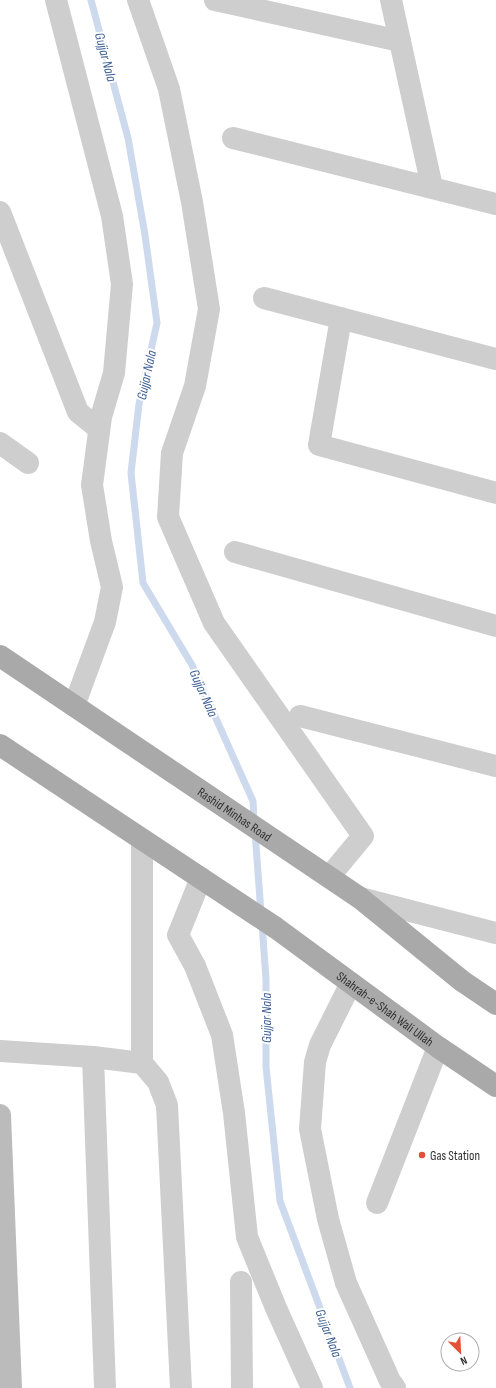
<svg xmlns="http://www.w3.org/2000/svg" width="496" height="1388" viewBox="0 0 496 1388" font-family="'Sofia Sans Condensed',sans-serif">
<rect width="100%" height="100%" fill="#fff"/>
<g fill="none" stroke-linecap="round" stroke-linejoin="round">
<!-- stream -->
<g stroke="#cdd9ed" stroke-width="7">
<polyline points="91,0 128,138 145,235 157,323 139,404 131,473 143,583 192,665 253,801 254,822"/>
<polyline points="255,832 261,913"/>
<polyline points="262,924 266,979 266,1067 280,1201 350,1388"/>
</g>
<!-- minor -->
<g stroke="#cecece" stroke-width="22">
<polyline points="56,0 112,216 122,284 114,373 101,417 92,485 101,541 112,587 105,622 74,706"/>
<polyline points="138,0 169,89 192,202 209,309 195,386 172,453 168,517 214,623 363,836 329,877"/>
<polyline points="215,0 400,41"/>
<polyline points="391,0 432,187"/>
<polyline points="233,138 496,204"/>
<polyline points="0,212 78,412 99,429"/>
<polyline points="264,298 496,359"/>
<polyline points="341,318 319,445 496,493"/>
<polyline points="0,443 28,463"/>
<polyline points="235,552 496,626"/>
<polyline points="300,716 496,766"/>
<polyline points="142,840 142,1063"/>
<polyline points="201,878 178,935 195,966 222,1035 234,1113 247,1237 276,1308 312,1388"/>
<polyline points="360,898 496,933"/>
<polyline points="351,983 320,1045 315,1062 310,1129 328,1219 346,1283 390,1381 395,1388"/>
<polyline points="0,1051 93,1057 142,1063 158,1082 167,1105 181,1388"/>
<polyline points="93,1057 105,1388"/>
<polyline points="377,1203 438,1047"/>
<polyline points="241,1282 242,1388"/>
</g>
<!-- secondary -->
<polyline stroke="#bbb" stroke-width="22" points="0,1115 11,1388"/>
<!-- primary -->
<g stroke="#a9a9a9" stroke-width="22">
<path id="s1" d="M0 656 360 898 462 981 496 1004"/>
<path id="s2" d="M0 745 276 928 438 1047 496 1086"/>
</g>
</g>
<!-- markers -->
<circle fill="#e45037" stroke="#fff" stroke-width="1.5" cx="422" cy="1155" r="4"/>
<g text-anchor="middle" stroke-width="4" stroke-linejoin="round" paint-order="stroke">
<!-- street labels -->
<g font-size="13" fill="#313131" stroke="#fff">
<text dy="5" stroke="none"><textPath href="#s1" startOffset="283">Rashid Minhas Road</textPath></text>
<text dy="5" stroke="none"><textPath href="#s2" startOffset="467">Shahrah-e-Shah Wali Ullah</textPath></text>
</g>
<!-- poi labels -->
<g font-size="13" fill="#313131" stroke="#fff" text-anchor="start">
<text x="430" y="1160">Gas Station</text>
</g>
<!-- water labels -->
<g font-size="14" font-style="italic" fill="#3f6094" stroke="#fff">
<text transform="translate(106 57) rotate(75)" y="5">Gujjar Nala</text>
<text transform="translate(146 375) rotate(-78)" y="5">Gujjar Nala</text>
<text transform="translate(204 693) rotate(66)" y="5">Gujjar Nala</text>
<text transform="translate(266 1018) rotate(-90)" y="5">Gujjar Nala</text>
<text transform="translate(329 1333) rotate(69)" y="5">Gujjar Nala</text>
</g>
</g>
<!-- north arrow -->
<g transform="translate(460 1352) rotate(156)"><circle r="19" fill="#ffffff" stroke="#adadad"/>
<path d="M0-3L7 15L0 10L-7 15Z" fill="#e45037"/>
<text y="-6" font-size="11" font-weight="bold" text-anchor="middle" fill="#313131">N</text>
</g>
</svg>
